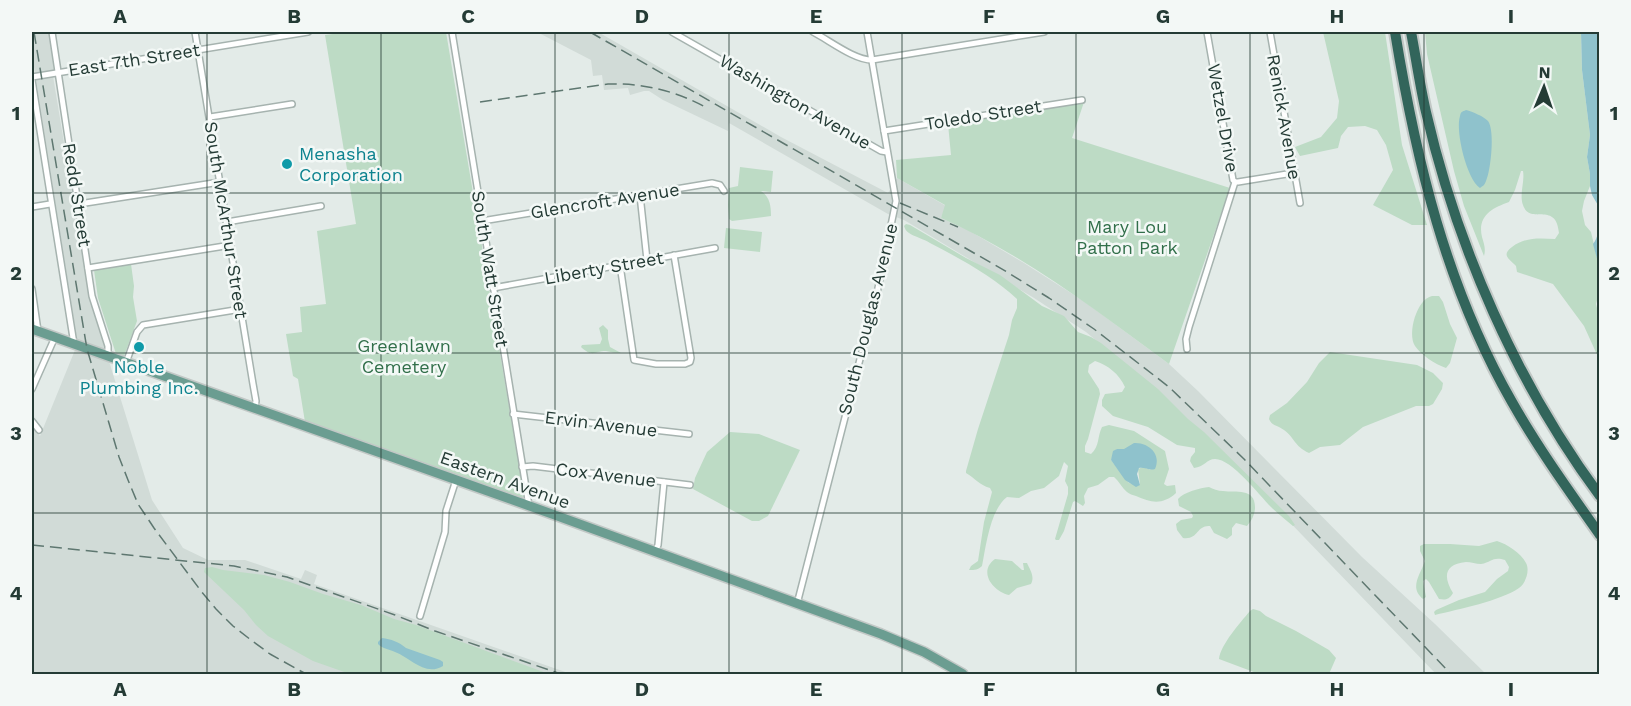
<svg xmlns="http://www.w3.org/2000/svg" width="1631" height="706" viewBox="0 0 1631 706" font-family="'Work Sans',sans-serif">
<rect width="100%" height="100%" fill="#e3ebe8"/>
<!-- built -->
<g fill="#d1dbd7">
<polygon points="32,32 49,32 55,69 53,76 90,300 152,500 183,548 208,560 245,560 301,579 305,570 317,575 314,584 571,674 32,674 32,426 40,436 75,350 77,340 32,54"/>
<polygon points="537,32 598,32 781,137 888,193 897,178 946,206 941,218 968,230 1024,263 1085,302 1169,364 1198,391 1362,557 1435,624 1486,674 1436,674 1277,509 1157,391 1086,332 1034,298 904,220 888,214 729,123 728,131 663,100 649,91 644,91 630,95 628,88 604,90 602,75 593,76 591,60"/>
</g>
<!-- green -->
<g fill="#bddbc5" fill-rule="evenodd">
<polygon points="348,32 446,32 524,496 521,498 305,422 298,379 293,376 286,334 302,332 300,307 326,304 317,231 356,224 325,35"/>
<polygon points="1323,32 1385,32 1402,145 1427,225 1412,225 1373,205 1393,170 1386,145 1377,130 1365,126 1348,127 1341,136 1338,148 1300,156 1295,147 1321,137 1337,118 1339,101"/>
<path d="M1425 32H1581L1582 70 1590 135 1587 157 1590 174V186L1584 201 1582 211 1585 225 1591 232 1599 266V293L1596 304 1599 316V359L1584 326 1553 284 1517 272 1516 266C1509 259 1501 255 1512 247 1525 237 1539 238 1555 239L1559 233C1556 200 1530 226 1523 205 1519 194 1525 182 1523 171H1521L1515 190 1509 202C1492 208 1477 216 1482 237 1484 244 1486 249 1484 256L1464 206 1454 171 1427 54Z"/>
<path d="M1084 102 1072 138 1230 188 1169 364C1097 311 1023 254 941 218L945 205 897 178 896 160 951 155 948 124Z"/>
<path d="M740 167 773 171 771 192 761 191C770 197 771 206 771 216L732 221 729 219 728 205 729 188 738 186Z"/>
<path d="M906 224 910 225 966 258 1000 275 1042 306 1064 316 1078 332 1091 337 1101 343 1158 389 1188 419 1204 432 1289 516 1295 525 1293 526C1286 520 1278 514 1271 507 1259 495 1232 459 1215 459 1207 459 1204 467 1194 468L1190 461 1191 457 1195 452V448L1177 445 1148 427 1113 416 1102 406V400L1105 394 1122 392 1125 387C1119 374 1108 365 1095 361L1089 365 1088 372 1099 389 1100 394 1088 439 1085 446V452L1091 454C1100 446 1097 437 1102 427L1109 425 1134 431 1165 451 1169 469 1164 484 1167 486 1175 485 1176 493C1163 505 1151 503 1136 496 1133 495 1129 494 1127 492 1122 488 1119 481 1114 477H1109L1098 485 1088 488 1084 496 1085 503 1083 506 1075 501 1073 502 1064 531 1059 540H1056L1055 539 1068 494V487L1065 481 1068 466 1064 462 1059 476 1044 488 1031 491 1019 498 1007 497C990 510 986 546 982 566 978 570 975 570 969 570L971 566 978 561 984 522 992 492 990 488C979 485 975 478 966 473V471L978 429 1009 335 1012 320 1017 308V299C994 277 959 258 930 243 924 239 915 237 909 233 906 231 905 229 904 226ZM1117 449H1124L1151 470 1143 467 1138 469 1140 485 1129 483 1111 460Z"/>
<polygon points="726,228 762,232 760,252 724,248"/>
<polygon points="131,264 134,286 133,297 137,321 124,356 116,354 98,298 94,270"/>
<path d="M1432 296H1439L1443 302 1450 324 1457 338 1450 363 1446 368C1435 364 1421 355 1415 346 1407 333 1417 299 1432 296Z"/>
<path d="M603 325 608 330V339L610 347 621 353C615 353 611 352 606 351 594 351 593 358 581 347L582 345 600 344 602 339 599 328Z"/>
<path d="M1330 352 1417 365 1433 373 1443 383 1442 389 1433 404 1429 406H1416L1363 427 1340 445 1320 447 1309 453C1294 446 1295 438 1284 430 1278 425 1272 426 1269 419L1270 415 1287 403 1307 382 1319 363Z"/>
<polygon points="730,432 759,434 800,450 768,516 759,521 752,521 693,489 695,478 707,452"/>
<path d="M1209 487C1213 489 1218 491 1223 491 1236 493 1256 487 1255 509 1254 516 1252 520 1247 526L1236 523 1232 528V535L1227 539 1214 533 1210 526C1196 525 1199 540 1183 538L1177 530 1176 524 1181 520 1192 518 1193 516 1191 512 1179 506 1178 499C1184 492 1200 488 1209 487Z"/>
<path d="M1497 541C1507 544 1521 553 1526 563 1530 570 1526 583 1519 588 1500 601 1459 609 1435 615L1434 612 1436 610 1459 600 1485 592 1497 579 1508 571 1509 567 1505 560C1493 556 1492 562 1481 564 1476 564 1471 562 1466 562 1444 564 1443 577 1453 593 1449 600 1445 600 1439 599L1429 582 1426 579 1423 581 1426 597 1423 599C1409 588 1420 575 1425 561L1420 551V546L1424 544H1450L1479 546Z"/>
<path d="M995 559 1012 561 1022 570H1024L1023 563H1027C1030 570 1035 576 1031 584L1017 588 1009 595C992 591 978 571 995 559Z"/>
<polygon points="212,567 223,570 264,575 290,582 323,594 361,605 394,619 416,625 549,674 350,674 313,661 268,636 256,625 244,610 204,572 205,568"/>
<path d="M1253 609 1260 611 1266 616 1296 631 1329 650 1336 658 1329 674H1259L1219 659C1221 644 1240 623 1250 611Z"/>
</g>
<!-- water -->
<g fill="#8fc2cc">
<path d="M1581 32H1599V266L1593 244C1601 234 1598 219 1599 207L1592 195 1590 186V174L1587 157 1590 135 1582 70Z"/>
<path d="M1466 110C1473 112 1483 116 1488 121 1495 130 1491 170 1486 181 1484 186 1484 185 1480 188 1467 180 1455 131 1460 116 1461 111 1462 112 1466 110Z"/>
<path d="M1134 443C1148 442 1162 454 1155 469 1149 471 1145 467 1139 468L1137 474 1140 485 1136 487 1125 480 1111 460 1113 451 1117 449H1124Z"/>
<path d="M382 638C391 639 399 642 406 648L440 660 443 662V666C425 677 411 658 395 652 389 649 383 649 378 644V642Z"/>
</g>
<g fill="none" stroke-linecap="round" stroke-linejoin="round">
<defs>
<g id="street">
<polyline points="52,32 92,296 108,346 108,356"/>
<polyline points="195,32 253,384 256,401 255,408"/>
<polyline points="452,32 529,506"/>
<polyline points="672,32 881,151 887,152"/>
<path d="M813 32C829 40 854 60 872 60L1044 32"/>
<polyline points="1207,32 1233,180 1235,182 1238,182 1293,173"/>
<polyline points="1270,32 1300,203"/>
<polyline points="32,77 308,32"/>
<polyline points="32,80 74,344"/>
<polyline points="210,117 292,104"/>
<polyline points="884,131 1082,100"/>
<polyline points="640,195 647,260"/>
<polyline points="79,204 220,182"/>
<polyline points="32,207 50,204"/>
<polyline points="482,221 712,183 720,185 724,191"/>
<polyline points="227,222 321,206"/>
<polyline points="620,265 634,360 656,364 685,364 690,362 691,358 674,255"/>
<polyline points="88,268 231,245"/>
<polyline points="493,288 715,248"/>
<polyline points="32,289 38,331"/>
<polyline points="1187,349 1186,339 1189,327 1235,182"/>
<polyline points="126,363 137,332 143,325 241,309"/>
<polyline points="32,389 55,337"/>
<polyline points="513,414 689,434"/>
<polyline points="32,421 39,430"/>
<polyline points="522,467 533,466 690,485"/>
<polyline points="655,552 658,545 664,482"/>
<polyline points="797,604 877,293 896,201 867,32"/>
<polyline points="420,616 445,532 446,511 456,480"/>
</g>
<polyline id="primary" points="32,329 552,514 881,634 924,652 963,674"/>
<g id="highway">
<path d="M1395 32C1416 160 1446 287 1512 402 1538 448 1569 491 1600 535"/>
<path d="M1411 32C1416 58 1420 86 1426 112 1457 247 1517 384 1600 496"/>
</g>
</defs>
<!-- street casing -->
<use href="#street" stroke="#a6b3af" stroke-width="8"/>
<!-- primary casing -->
<use href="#primary" stroke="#c2c8c6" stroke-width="12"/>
<!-- highway casing -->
<use href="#highway" stroke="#c2c8c6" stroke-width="14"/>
<!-- street -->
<use href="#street" stroke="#fff" stroke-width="5"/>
<!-- primary -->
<use href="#primary" stroke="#6b9d91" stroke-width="9"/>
<!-- highway -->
<use href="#highway" stroke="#32655b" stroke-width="10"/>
<!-- rail -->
<g stroke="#5e7770" stroke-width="1.5" stroke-dasharray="12 6" stroke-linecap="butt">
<polyline points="34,32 87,349 119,457 128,480 138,504 154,528 201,591 216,609 233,626 251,640 270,654 306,674"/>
<polyline points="590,32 1007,272 1049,298 1094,329 1169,387 1244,459 1451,674"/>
<path d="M480 102 608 84C643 83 677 91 707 108"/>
<polyline points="900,203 958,227"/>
<polyline points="32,545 234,566 287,577 395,615 435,631 561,674"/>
</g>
</g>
<!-- grid -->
<path fill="none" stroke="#243b35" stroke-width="1.5" stroke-opacity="0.55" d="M207 32V674M381 32V674M555 32V674M729 32V674M902 32V674M1076 32V674M1250 32V674M1424 32V674M32 193H1600M32 353H1600M32 513H1600"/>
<!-- markers -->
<g fill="#0f9aa8" stroke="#f3f8f6" stroke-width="2">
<circle cx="287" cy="164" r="6"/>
<circle cx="139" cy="347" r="6"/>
</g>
<g text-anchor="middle" stroke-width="5" stroke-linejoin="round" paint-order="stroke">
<!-- street labels -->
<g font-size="18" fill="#243b35" stroke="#f3f8f6">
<text transform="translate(134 60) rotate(-9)" y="6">East 7th Street</text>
<text transform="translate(795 102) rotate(30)" y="6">Washington Avenue</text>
<text transform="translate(983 115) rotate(-9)" y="6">Toledo Street</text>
<text transform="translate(1284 117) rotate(80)" y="6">Renick Avenue</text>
<text transform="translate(1223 118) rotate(80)" y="6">Wetzel Drive</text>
<text transform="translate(77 195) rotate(81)" y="6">Redd Street</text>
<text transform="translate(605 201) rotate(-9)" y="6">Glencroft Avenue</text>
<text transform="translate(226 220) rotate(81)" y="6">South McArthur Street</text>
<text transform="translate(604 268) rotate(-10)" y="6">Liberty Street</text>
<text transform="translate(490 269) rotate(81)" y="6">South Watt Street</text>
<text transform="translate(868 319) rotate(-76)" y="6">South Douglas Avenue</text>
<text transform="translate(601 424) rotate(7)" y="6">Ervin Avenue</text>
<text transform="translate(606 475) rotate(7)" y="6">Cox Avenue</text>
<text transform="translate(505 480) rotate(20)" y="6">Eastern Avenue</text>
</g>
<!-- culture labels -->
<g font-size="18" fill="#0d838f" stroke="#f3f8f6" text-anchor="start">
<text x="299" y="160">Menasha<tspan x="299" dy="21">Corporation</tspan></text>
<text x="139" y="373" text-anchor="middle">Noble<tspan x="139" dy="21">Plumbing Inc.</tspan></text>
</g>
<!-- park labels -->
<g font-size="18" fill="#316f4a" stroke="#f3f8f6">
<text x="1127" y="233">Mary Lou<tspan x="1127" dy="21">Patton Park</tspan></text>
<text x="404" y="352">Greenlawn<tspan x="404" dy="21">Cemetery</tspan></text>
</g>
</g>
<!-- border -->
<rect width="1631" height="706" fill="none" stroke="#f3f8f6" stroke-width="66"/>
<!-- north arrow -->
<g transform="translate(1544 87) rotate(2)" stroke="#f3f8f6" stroke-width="4.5" paint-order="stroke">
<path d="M0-4.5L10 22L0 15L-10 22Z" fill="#243b35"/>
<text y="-9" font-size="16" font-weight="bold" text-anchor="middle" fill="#243b35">N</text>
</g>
<rect x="33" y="33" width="1565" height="640" fill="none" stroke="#243b35" stroke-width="2"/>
<g font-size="20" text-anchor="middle" font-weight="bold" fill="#243b35">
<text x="120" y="23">A</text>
<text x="294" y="23">B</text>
<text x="468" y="23">C</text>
<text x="642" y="23">D</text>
<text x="816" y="23">E</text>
<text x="989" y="23">F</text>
<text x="1163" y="23">G</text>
<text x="1337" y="23">H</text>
<text x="1511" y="23">I</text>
<text x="16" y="120">1</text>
<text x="1614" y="120">1</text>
<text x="16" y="280">2</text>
<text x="1614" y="280">2</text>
<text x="16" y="440">3</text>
<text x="1614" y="440">3</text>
<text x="16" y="600">4</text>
<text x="1614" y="600">4</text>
<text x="120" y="696">A</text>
<text x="294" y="696">B</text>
<text x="468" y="696">C</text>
<text x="642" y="696">D</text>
<text x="816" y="696">E</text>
<text x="989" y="696">F</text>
<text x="1163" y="696">G</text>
<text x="1337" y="696">H</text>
<text x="1511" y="696">I</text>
</g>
</svg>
